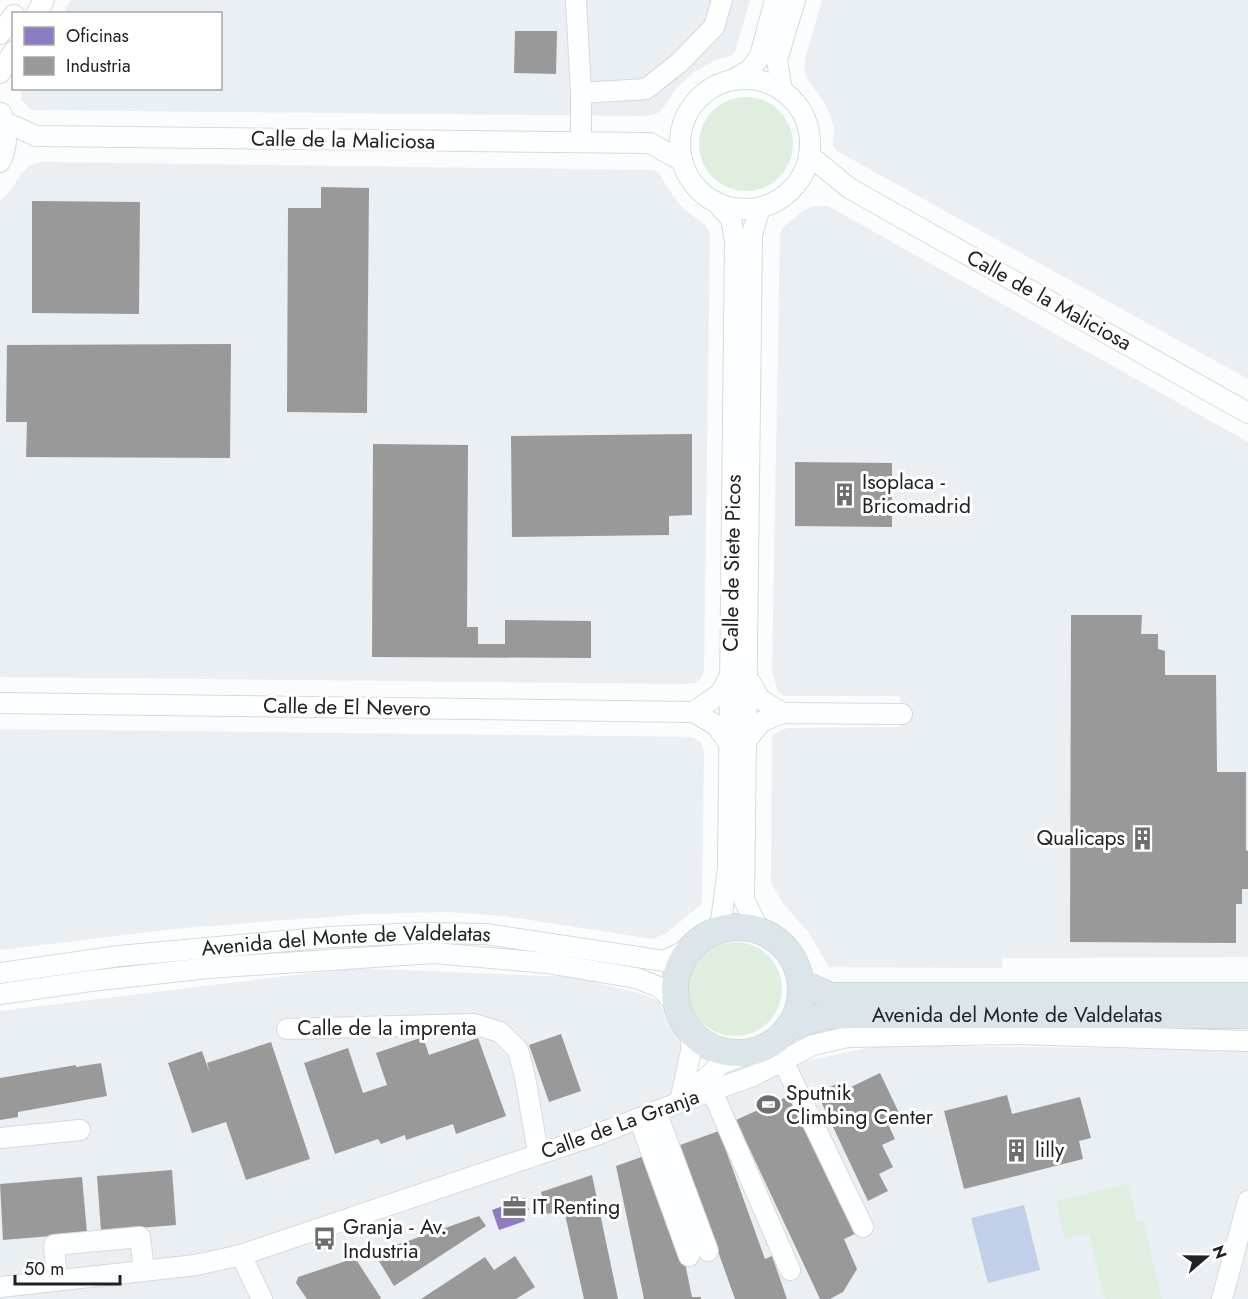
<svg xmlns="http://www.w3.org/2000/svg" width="1248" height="1299" viewBox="0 0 1248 1299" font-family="Jost,sans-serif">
<rect width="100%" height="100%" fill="#fafcfe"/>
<!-- built -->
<g fill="#eaeff4">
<polygon points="71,0 750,0 735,52 731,56 716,60 694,72 677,88 661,111 653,115 641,116 32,110 21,100 21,89 220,88 220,14 63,13"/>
<polygon points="822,0 1248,0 1248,379 837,151 833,145 834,128 827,107 807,78 804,70 805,59"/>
<polygon points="40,162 652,170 658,172 673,196 684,209 705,225 710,234 704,671 701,678 695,683 685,684 0,677 0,201 9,193 21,174 29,166"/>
<polygon points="815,206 828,206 1248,442 1248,957 1003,958 1002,968 829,967 808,932 784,904 771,883 772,735 787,728 900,727 900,696 786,696 778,692 772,672 780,233 783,227 804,210"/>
<polygon points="0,729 692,737 701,742 704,752 702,904 665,934 652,939 505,916 448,912 366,914 183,928 0,950"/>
<polygon points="352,968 572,977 643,994 659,1002 667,1021 677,1034 700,1105 807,1061 880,1045 1248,1050 1248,1299 0,1299 0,1011"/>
</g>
<!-- green -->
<g fill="#dfeedf">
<circle cx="746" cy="144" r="47"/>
<circle cx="735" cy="989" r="47"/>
<polygon points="1128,1184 1137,1222 1143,1221 1162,1299 1105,1299 1089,1234 1065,1239 1056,1201"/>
</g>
<!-- water -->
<polygon fill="#c1d0e8" points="1024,1205 1040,1270 988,1283 971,1218"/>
<!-- offices -->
<polygon fill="#8e7cc3" points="525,1198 529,1210 522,1212 525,1221 499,1230 492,1210"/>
<!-- industry -->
<g fill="#999">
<polygon points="515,31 557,31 556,74 514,73"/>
<polygon points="321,187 369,188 367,413 287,412 288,208 321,208"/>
<polygon points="32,201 140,202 139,314 32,313"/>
<polygon points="231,344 230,458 26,457 27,422 6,422 7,345"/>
<polygon points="692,434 692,515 669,516 669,535 512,537 511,436"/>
<polygon points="373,444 468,445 467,627 478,627 478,644 505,644 505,620 591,621 591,658 372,657"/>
<polygon points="795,462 892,463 892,527 795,526"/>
<polygon points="1071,615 1142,615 1141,634 1158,634 1158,649 1165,651 1165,675 1216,675 1217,772 1246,772 1246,850 1248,851 1248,889 1242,889 1242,904 1236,904 1236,943 1070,942"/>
<polygon points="561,1034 581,1091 549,1102 529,1045"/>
<polygon points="423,1037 429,1055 478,1038 506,1116 456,1134 453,1124 406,1140 405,1135 381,1144 378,1139 335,1154 304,1063 348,1048 363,1093 387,1085 376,1053"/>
<polygon points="271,1042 310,1159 246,1180 226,1122 192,1133 168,1063 202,1051 210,1074 207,1063"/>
<polygon points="101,1063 107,1096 18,1112 18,1117 0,1120 0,1078 76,1065 76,1067"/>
<polygon points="880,1073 899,1113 886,1120 895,1139 882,1145 893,1167 879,1174 888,1191 868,1201 817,1093 845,1080 849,1088"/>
<polygon points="793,1094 857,1233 844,1239 857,1269 843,1292 830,1299 820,1299 736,1120"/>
<polygon points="1007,1095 1012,1114 1080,1097 1091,1138 1079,1141 1083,1159 964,1189 944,1111"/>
<polygon points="719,1131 765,1259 772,1256 787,1299 735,1299 680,1145"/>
<polygon points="650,1154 664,1199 669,1231 675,1230 681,1263 685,1263 692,1297 701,1297 701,1299 644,1299 616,1166"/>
<polygon points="172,1170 176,1225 101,1231 97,1176"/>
<polygon points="592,1175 618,1299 584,1299 564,1210 547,1214 541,1192"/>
<polygon points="82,1177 87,1233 3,1240 0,1184"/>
<polygon points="479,1216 486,1226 394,1286 374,1253"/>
<polygon points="515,1256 535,1287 516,1299 421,1299 485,1257 494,1270"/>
<polygon points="355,1258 381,1298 380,1299 307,1299 296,1283 298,1277"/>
</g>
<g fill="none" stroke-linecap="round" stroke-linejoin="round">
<defs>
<g id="minor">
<polyline points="576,0 581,93 581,142"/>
<polyline points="36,14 44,0"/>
<polyline points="0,34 14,15"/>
<polyline points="0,73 14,51"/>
<circle cx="745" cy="144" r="65"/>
<polyline points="733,80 751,69 760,56 775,0"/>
<polyline points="782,91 777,60 795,0"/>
<polyline points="581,93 646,89 679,63 714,27 722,0"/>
<polyline points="5,122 36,136 650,143 682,161"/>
<polyline points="809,155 849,188 1248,413"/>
<path d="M0 162C8 146 8 130 1 113"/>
<polyline points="716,202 731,219 735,240 728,868 720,929"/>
<polyline points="747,677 760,699 782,713"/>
<polyline points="0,703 694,712 717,726 730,745"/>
<polyline points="694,712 721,693 730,675"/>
<polyline points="746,741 761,722 782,713 902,714"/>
<polyline points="759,930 744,900 752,234 760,208"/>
<path id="s1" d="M0 973 119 956 330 937 424 933 486 934 664 961 689 949"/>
<polyline points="0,994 90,981 208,968 434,953 547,963 636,978 659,987 677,1005"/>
<polyline points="287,1029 474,1024 500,1032 518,1050 525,1077 538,1153"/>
<polyline points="783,1061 863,1227"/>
<polyline points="712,1091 790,1270"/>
<polyline points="686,1096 721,1064 752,1052"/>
<polyline points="680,1102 691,1051 692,1033"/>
<polyline points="656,1111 708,1251"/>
<polyline points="639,1118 689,1256"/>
<polyline points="0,1138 80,1130"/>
<polyline points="241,1255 262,1299"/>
<polyline points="57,1280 54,1245 140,1237 144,1271"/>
<polyline points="0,1287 196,1265 241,1255 599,1134 680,1102 753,1076 813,1045 848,1037 1012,1034 1248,1041"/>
<polyline points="1222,1299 1248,1201"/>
</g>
<g id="major">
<circle cx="738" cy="990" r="63"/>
<polyline points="801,983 831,996 1248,996"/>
<path id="s2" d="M788 1028 824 1016 854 1015H1248"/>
</g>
</defs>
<!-- minor casing -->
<use href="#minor" stroke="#d7d9db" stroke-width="22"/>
<!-- major casing -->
<use href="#major" stroke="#d5d6d8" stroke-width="28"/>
<!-- minor -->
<use href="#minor" stroke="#feffff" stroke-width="20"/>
<!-- major -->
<use href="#major" stroke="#dce5ea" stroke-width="26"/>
</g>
<!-- icons -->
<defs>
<symbol id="building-bare" viewBox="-9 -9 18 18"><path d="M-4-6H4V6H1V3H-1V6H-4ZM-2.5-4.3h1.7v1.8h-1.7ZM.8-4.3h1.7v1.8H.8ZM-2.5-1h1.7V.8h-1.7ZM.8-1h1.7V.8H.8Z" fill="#6d6e70" stroke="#fff" stroke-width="2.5" paint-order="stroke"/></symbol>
<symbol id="stadium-bare" viewBox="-9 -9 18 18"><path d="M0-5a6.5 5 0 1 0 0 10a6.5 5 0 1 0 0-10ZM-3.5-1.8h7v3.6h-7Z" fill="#6d6e70" stroke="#fff" stroke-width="2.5" paint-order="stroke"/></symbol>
<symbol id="office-bare" viewBox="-9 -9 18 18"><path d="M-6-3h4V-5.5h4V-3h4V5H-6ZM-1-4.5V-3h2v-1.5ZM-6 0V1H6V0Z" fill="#6d6e70" stroke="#fff" stroke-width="2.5" paint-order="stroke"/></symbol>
<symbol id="bus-bare" viewBox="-9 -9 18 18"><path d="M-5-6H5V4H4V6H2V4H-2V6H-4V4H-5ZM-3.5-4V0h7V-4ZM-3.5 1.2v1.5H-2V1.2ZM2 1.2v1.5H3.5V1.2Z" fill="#6d6e70" stroke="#fff" stroke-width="2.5" paint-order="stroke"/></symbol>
</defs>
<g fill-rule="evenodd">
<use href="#building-bare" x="828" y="478" width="33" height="33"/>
<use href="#building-bare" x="1126" y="822" width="33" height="33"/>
<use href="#stadium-bare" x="752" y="1088" width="33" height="33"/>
<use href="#building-bare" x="1000" y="1134" width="33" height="33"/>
<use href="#office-bare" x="498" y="1190" width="33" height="33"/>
<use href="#bus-bare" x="308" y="1222" width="33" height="33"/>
</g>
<g text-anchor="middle" stroke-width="6" stroke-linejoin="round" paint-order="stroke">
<!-- street labels -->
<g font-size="21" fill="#212224" stroke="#fff">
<text transform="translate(343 140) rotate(1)" y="7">Calle de la Maliciosa</text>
<text transform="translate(1049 300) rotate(29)" y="7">Calle de la Maliciosa</text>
<text transform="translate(732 563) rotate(-89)" y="7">Calle de Siete Picos</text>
<text transform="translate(347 707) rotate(1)" y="7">Calle de El Nevero</text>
<text dy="7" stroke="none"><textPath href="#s1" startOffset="348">Avenida del Monte de Valdelatas</textPath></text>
<text dy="7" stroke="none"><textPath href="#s2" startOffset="231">Avenida del Monte de Valdelatas</textPath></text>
<text x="387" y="1035">Calle de la imprenta</text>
<text transform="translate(620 1124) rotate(-20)" y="7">Calle de La Granja</text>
</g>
<!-- poi labels -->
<g font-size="21" fill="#212224" stroke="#fff" text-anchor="start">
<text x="862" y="489">Isoplaca -<tspan x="862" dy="24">Bricomadrid</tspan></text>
<text x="1125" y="845" text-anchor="end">Qualicaps</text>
<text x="786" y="1100">Sputnik<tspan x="786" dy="24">Climbing Center</tspan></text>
<text x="1035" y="1157">lilly</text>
<text x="532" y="1214">IT Renting</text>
<text x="343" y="1234">Granja - Av.<tspan x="343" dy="24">Industria</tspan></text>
</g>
</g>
<!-- legend -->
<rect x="12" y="12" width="210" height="78" fill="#ffffff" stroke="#a6a7a7" stroke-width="1.5"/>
<rect x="24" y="27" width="30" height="18" fill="#8e7cc3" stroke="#a6a7a7" stroke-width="1.5"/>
<text x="66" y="42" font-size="18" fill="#212224">Oficinas</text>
<rect x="24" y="57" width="30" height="18" fill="#999999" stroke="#a6a7a7" stroke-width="1.5"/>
<text x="66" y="72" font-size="18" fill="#212224">Industria</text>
<!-- north arrow -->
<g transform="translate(1206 1257) rotate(70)" stroke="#ffffff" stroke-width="4.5" paint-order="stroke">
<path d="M0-4.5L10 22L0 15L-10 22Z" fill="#212224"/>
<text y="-9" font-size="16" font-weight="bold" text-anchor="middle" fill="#212224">N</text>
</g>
<!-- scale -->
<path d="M15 1275v9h105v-9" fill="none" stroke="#212224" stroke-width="3"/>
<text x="24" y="1275" font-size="18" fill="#212224" stroke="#ffffff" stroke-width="4.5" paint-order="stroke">50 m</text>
</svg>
